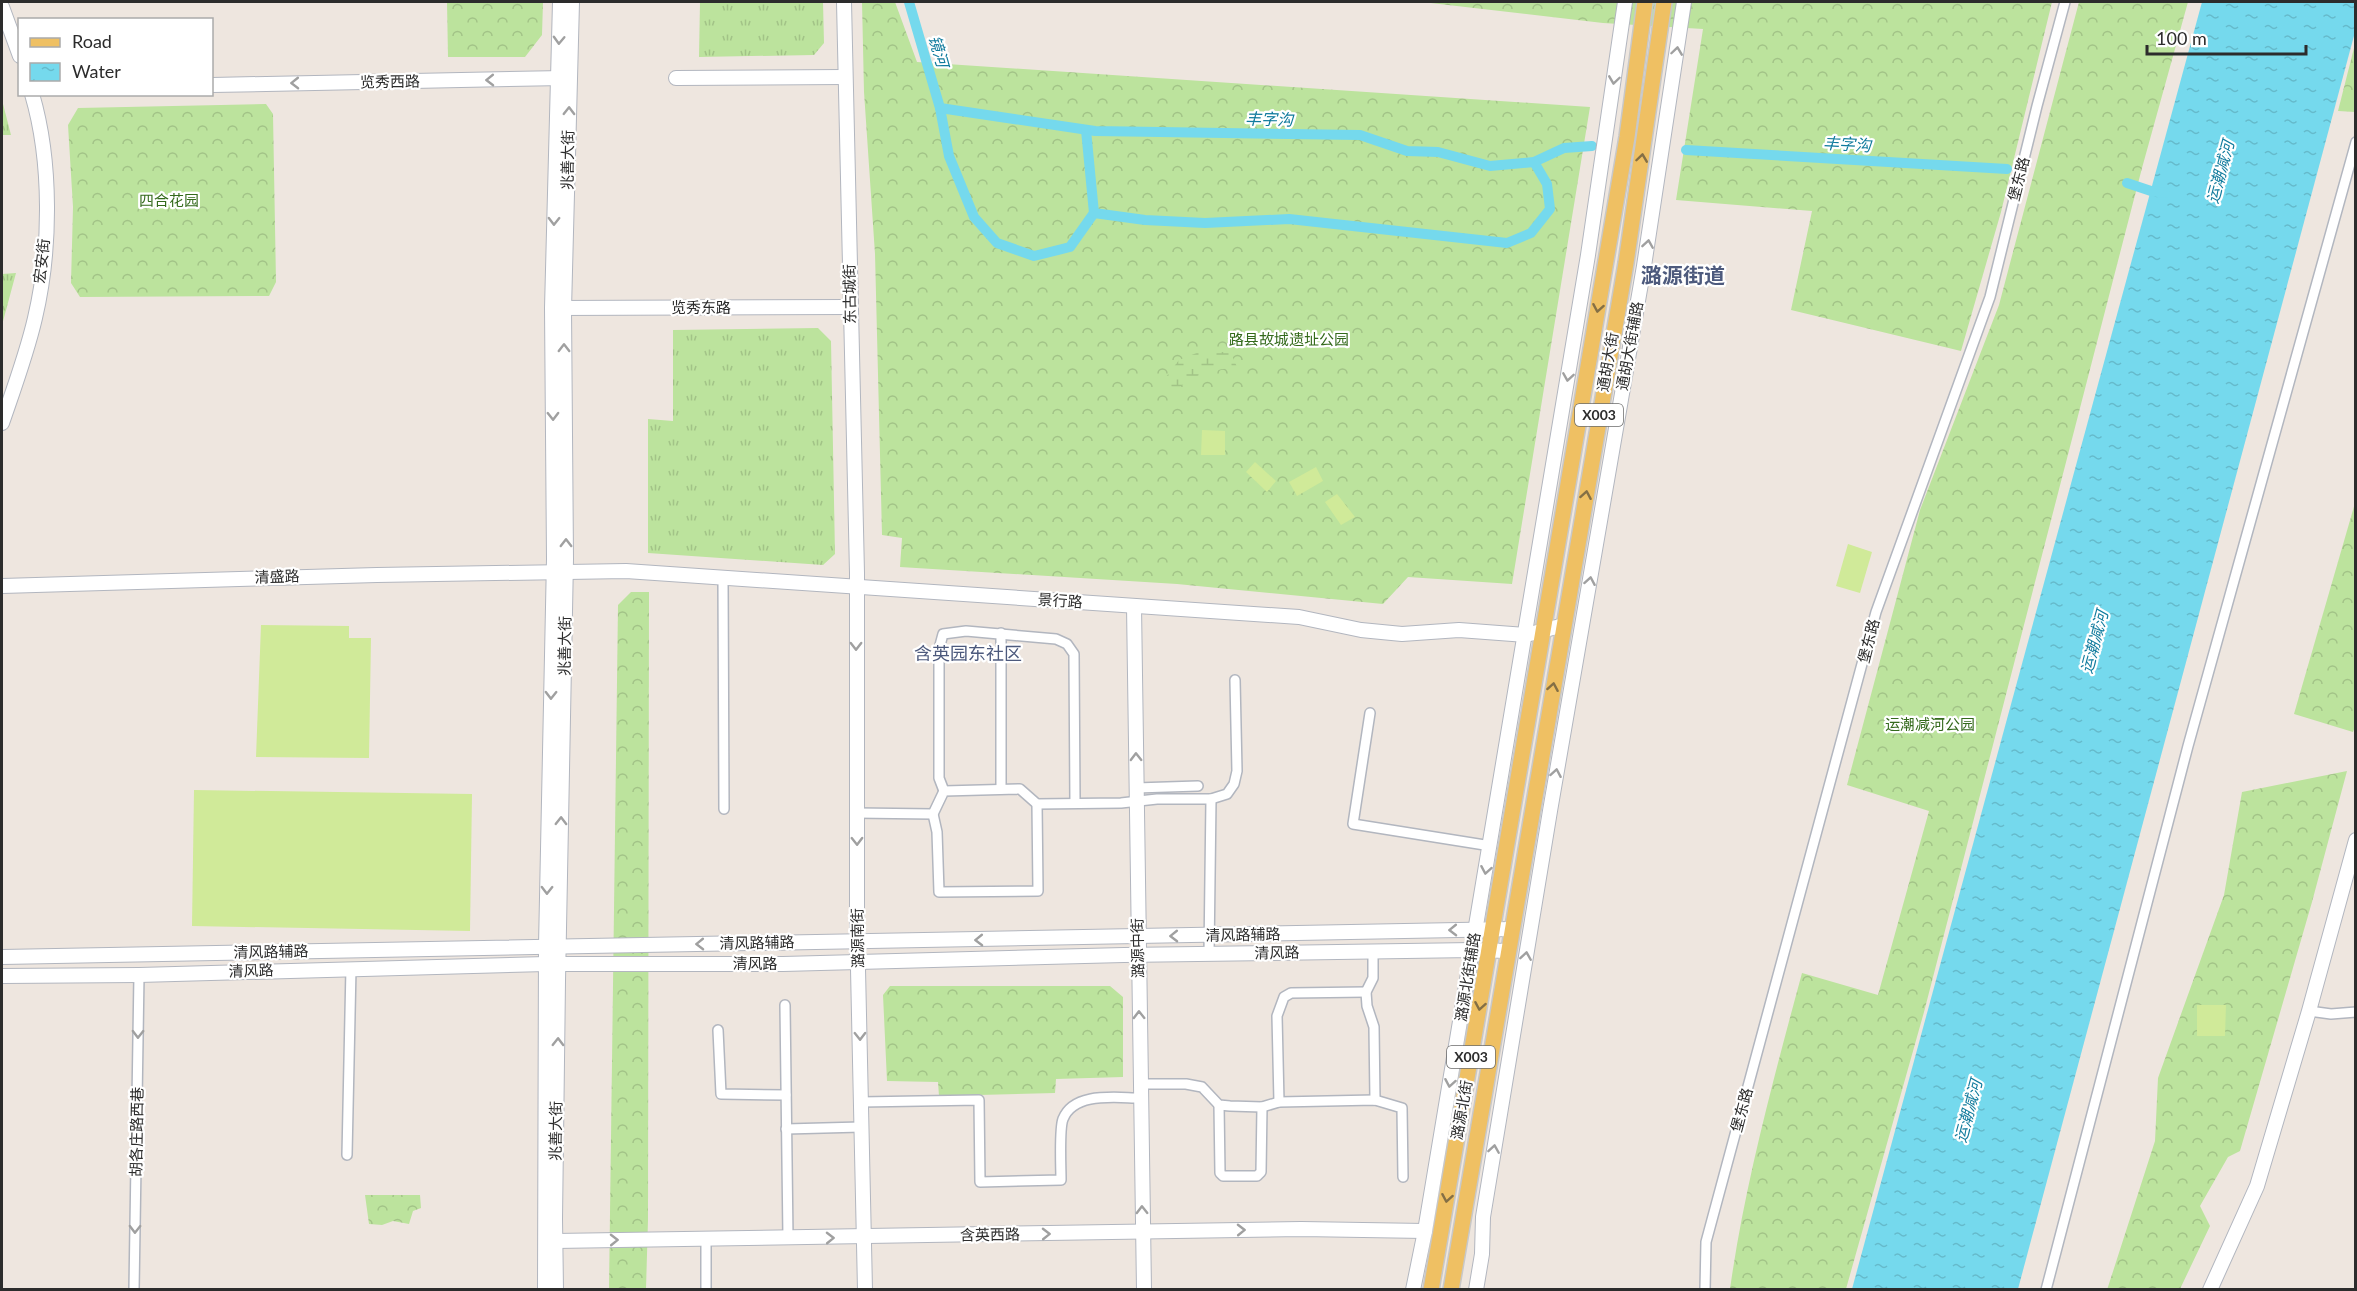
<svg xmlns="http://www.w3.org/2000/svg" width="2357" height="1291" viewBox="0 0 2357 1291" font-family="Lato,'Noto Sans SC',sans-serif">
<defs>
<pattern id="grass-tufts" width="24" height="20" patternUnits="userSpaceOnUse" patternTransform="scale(1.5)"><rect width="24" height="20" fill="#bce39d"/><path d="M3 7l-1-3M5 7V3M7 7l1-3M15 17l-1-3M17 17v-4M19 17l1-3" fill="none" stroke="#a2c387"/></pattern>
<pattern id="forest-crowns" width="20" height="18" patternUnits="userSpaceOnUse" patternTransform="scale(1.5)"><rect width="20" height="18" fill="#bce39d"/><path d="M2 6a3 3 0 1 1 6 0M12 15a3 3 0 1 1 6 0" fill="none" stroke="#a2c387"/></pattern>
<pattern id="wetland-marsh" width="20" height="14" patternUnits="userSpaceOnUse" patternTransform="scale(1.5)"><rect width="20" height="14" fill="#bce39d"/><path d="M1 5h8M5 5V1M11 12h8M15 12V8" fill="none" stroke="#a2c387"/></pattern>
<pattern id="water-ripples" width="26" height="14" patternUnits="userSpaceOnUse" patternTransform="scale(1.5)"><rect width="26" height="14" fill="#75d9ed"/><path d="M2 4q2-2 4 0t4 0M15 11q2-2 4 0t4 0" fill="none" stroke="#65bacb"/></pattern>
</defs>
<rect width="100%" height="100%" fill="#eee6df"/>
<!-- grass -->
<g fill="url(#grass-tufts)">
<polygon points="700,2 823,2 824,43 814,55 699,57"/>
<polygon points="2,100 11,135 2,135"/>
<polygon points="16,273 2,325 2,327 2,274"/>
<polygon points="818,328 831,341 835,554 823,565 648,553 648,419 673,421 673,330"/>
</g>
<!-- forest -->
<g fill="url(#forest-crowns)">
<polygon points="447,2 543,2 542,35 525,57 448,57"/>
<polygon points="862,2 895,2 917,62 1590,107 1512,584 1408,577 1383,604 1177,584 900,567 902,538 882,535 875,254 864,92"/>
<polygon points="1422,2 2052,2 2001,212 1961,351 1791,310 1812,211 1676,200 1703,29 1603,23"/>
<path d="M2079 2H2188L2142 168 1924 1012 1846 1289H1730C1745 1183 1774 1077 1802 973L1878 995 1929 811 1847 785 1920 510 1999 305Z"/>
<polygon points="2355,44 2355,112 2338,111"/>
<polygon points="266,104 273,114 276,282 269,296 80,297 71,283 73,207 68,125 78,108"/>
<polygon points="2355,503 2356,724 2353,732 2294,714"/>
<polygon points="631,592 649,592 648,1220 646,1289 609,1290 618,605"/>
<polygon points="2347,771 2312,902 2240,1151 2228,1157 2200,1206 2210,1226 2180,1289 2107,1290 2155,1141 2158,1078 2224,895 2242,792"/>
<polygon points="890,986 1110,986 1123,997 1123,1077 1056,1079 1055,1093 939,1096 938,1082 887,1081 883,995"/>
<polygon points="365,1195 420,1195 421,1208 413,1211 409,1224 393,1221 382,1225 369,1224"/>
</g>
<!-- wetland -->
<path fill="url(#wetland-marsh)" d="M1204 350 1231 353 1237 367C1206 371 1193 374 1170 396L1166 377 1179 360Z"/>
<!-- pitch -->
<g fill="#d0ea99">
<polygon points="1202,430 1225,431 1225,455 1201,455"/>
<polygon points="1255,462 1276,481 1267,492 1246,472"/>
<polygon points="1316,467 1323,481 1297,496 1289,482"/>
<polygon points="1337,494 1355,517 1341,525 1325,502"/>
<polygon points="1848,544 1872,552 1860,593 1836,586"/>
<polygon points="261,625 349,626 349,638 371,638 369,758 256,757"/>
<polygon points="194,790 472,794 470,931 192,926"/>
<polygon points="2197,1005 2226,1005 2225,1036 2197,1036"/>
</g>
<!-- water -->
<polygon fill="url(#water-ripples)" points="2202,2 2355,2 2355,32 2018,1289 1852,1289"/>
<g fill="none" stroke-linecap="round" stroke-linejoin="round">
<!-- canal -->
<g stroke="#75d9ed" stroke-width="10">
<polyline points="909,2 940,108 949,156 974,217 997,243 1034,256 1070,247 1094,213"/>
<polyline points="940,108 1095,131 1360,135 1407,151 1438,152 1490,166 1534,162 1564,148 1592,146"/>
<polyline points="1086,130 1094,213 1145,220 1205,223 1289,219 1507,243 1531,233 1550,209 1547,184 1534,162"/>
<polyline points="1686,150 2007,169"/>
<polyline points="2127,183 2151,191 2165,193"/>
</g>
<defs>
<g id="street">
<polyline points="723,578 724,809"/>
<polyline points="1370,713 1353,824 1491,846"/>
<polyline points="1136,788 1198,786"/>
<polyline points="1001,789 1001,633"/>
<polyline points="944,791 939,778 939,649 943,634 966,631 1056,639 1067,644 1074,654 1075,803"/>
<polyline points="856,813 933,814 944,791 1020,789 1037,804 1121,803 1157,799 1211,799 1227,794 1234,784 1237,771 1235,680"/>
<polyline points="933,814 937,832 939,892 1038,891 1037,804"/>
<polyline points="1373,951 1373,978 1366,992 1367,1006 1374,1027 1375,1100"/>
<polyline points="1209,954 1211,799"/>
<polyline points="785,1005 788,1238"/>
<polyline points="2309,1011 2331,1014 2356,1012"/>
<polyline points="718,1030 721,1094 786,1095"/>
<polyline points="1140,1084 1186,1084 1202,1087 1219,1105 1230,1106 1262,1107 1279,1102 1375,1100 1402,1108 1403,1177"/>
<path d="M861 1102 979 1100 980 1182 1061 1180C1061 1167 1059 1129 1063 1119 1074 1091 1117 1098 1140 1098"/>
<polyline points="1279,1102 1277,1016 1284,997 1291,993 1366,992"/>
<polyline points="1219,1105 1220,1173 1223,1176 1257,1176 1261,1172 1262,1107"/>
<polyline points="786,1129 861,1127"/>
<polyline points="347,1155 351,968"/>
<polyline points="706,1239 706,1290"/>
<polyline points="134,1290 139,975"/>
<polyline points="1705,1290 1706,1242 1876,612 1990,297 2037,106 2065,2"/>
<polyline points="2046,1290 2188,746 2356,142"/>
</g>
<g id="secondary">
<polyline points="844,2 857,573 857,923 865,1290"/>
<polyline points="2,7 20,56"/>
<polyline points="676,78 845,77"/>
<polyline points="212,85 564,78"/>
<polyline points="555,308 850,307"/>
<path d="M2 423C14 388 27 353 35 318 51 250 52 162 32 94"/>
<polyline points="2,586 377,575 626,571 1299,617 1361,630 1402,634 1459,630 1526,635 1564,625"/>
<polyline points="1134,606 1144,1290"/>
<polyline points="2,957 1512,929"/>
<polyline points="2,976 139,975 546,964 783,964 1124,955 1473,950 1508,951"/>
<polyline points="555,1241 1301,1229 1425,1231"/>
<polyline points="545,1290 546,946 554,559 552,308 560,2"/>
<polyline points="556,1290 555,1219 558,981 566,559 564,309 572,2"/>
<polyline points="1413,1290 1425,1231 1588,255 1625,2"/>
<polyline points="1476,1290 1482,1254 1483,1217 1550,811 1644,266 1684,2"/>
<polyline points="2210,1290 2257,1186 2309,1011 2356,840"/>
</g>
<g id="primary">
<polyline points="1431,1290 1627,137 1645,2"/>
<polyline points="1451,1290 1626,263 1664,2"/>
</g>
</defs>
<!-- street casing -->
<use href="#street" stroke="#b2b6bf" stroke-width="12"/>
<!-- secondary casing -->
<use href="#secondary" stroke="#b2b6bf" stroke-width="16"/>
<!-- primary casing -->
<use href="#primary" stroke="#c8c8c8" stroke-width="18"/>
<!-- street -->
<use href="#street" stroke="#fff" stroke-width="9"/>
<!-- secondary -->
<use href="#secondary" stroke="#fff" stroke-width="14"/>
<!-- primary -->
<use href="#primary" stroke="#efc063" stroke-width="15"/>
</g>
<!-- one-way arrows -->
<defs><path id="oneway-chevron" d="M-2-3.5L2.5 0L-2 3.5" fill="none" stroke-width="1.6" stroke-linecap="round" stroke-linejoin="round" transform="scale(1.5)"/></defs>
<g stroke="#a0a0a0">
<use href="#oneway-chevron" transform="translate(559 40) rotate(92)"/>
<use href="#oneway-chevron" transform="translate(1677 51) rotate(-82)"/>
<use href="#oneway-chevron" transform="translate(490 80) rotate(179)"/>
<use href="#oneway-chevron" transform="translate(1614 80) rotate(98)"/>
<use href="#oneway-chevron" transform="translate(295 83) rotate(179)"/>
<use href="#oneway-chevron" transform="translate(569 111) rotate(-89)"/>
<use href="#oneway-chevron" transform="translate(554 221) rotate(91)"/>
<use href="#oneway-chevron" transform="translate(1648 244) rotate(-81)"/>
<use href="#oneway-chevron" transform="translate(564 348) rotate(-90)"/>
<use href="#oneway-chevron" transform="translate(1568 377) rotate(99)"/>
<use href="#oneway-chevron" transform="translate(553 416) rotate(89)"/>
<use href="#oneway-chevron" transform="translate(566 543) rotate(-90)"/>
<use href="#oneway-chevron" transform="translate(1590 581) rotate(-80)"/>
<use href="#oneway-chevron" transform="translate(856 646) rotate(90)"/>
<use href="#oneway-chevron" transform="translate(551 695) rotate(91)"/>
<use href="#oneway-chevron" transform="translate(1136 757) rotate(-91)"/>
<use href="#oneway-chevron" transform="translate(1556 773) rotate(-80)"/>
<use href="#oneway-chevron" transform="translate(561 821) rotate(-89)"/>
<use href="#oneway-chevron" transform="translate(857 841) rotate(89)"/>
<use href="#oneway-chevron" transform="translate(1486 870) rotate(100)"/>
<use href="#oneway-chevron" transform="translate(547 890) rotate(91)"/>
<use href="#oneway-chevron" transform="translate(1453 930) rotate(179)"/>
<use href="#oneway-chevron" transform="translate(1174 936) rotate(179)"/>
<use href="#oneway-chevron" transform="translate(979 940) rotate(179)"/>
<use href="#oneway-chevron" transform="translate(700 944) rotate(179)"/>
<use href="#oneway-chevron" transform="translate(1526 956) rotate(-81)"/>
<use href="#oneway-chevron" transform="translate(1139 1015) rotate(-91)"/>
<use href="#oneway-chevron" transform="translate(138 1034) rotate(91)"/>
<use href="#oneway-chevron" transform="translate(860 1036) rotate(89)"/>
<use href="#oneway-chevron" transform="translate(558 1042) rotate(-89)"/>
<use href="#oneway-chevron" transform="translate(1450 1083) rotate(100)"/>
<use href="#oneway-chevron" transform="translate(1494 1149) rotate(-81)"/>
<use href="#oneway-chevron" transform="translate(1142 1210) rotate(-91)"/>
<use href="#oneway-chevron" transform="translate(135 1229) rotate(91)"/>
<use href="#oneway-chevron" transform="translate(1241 1230) rotate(-1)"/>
<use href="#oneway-chevron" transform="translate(1046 1234) rotate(-1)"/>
<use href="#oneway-chevron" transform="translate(830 1238) rotate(-1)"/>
<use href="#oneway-chevron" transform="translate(614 1240) rotate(-1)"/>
</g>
<g stroke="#846f45">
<use href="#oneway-chevron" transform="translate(1642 158) rotate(-82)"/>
<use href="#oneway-chevron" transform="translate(1598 308) rotate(100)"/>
<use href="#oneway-chevron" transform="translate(1586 495) rotate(-80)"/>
<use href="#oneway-chevron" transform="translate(1553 687) rotate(-80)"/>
<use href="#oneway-chevron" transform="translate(1480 1006) rotate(100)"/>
<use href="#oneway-chevron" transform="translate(1447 1198) rotate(100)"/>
</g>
<g text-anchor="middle" stroke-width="4.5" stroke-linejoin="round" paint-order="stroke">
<!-- shield labels -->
<g fill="#fff" stroke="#6b6b6b" stroke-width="1.5">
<rect x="1575" y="404" width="48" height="22" rx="4.5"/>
<rect x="1447" y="1046" width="48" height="22" rx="4.5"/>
</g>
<g font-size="14" font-weight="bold" fill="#2c2c2c">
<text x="1599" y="420">X003</text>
<text x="1471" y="1062">X003</text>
</g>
<!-- street labels -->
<g font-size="15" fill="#2c2c2c" stroke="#fff">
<text transform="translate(390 82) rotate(-1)" y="5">览秀西路</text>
<text transform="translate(568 160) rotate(-89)" y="5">兆善大街</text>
<text transform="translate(2019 179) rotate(-76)" y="5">堡东路</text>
<text transform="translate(42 261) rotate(-84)" y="5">宏安街</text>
<text transform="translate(850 294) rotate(-91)" y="5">东古城街</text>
<text x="701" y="313">览秀东路</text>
<text transform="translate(1630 346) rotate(-80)" y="5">通胡大街辅路</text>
<text transform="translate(1608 362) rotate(-80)" y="5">通胡大街</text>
<text transform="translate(277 577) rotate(-2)" y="5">清盛路</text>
<text transform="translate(1060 601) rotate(4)" y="5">景行路</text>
<text transform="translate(1869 641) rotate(-76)" y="5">堡东路</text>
<text transform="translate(565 646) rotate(-89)" y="5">兆善大街</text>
<text transform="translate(1243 935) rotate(-1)" y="5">清风路辅路</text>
<text transform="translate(858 938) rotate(-91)" y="5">潞源南街</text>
<text transform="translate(757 943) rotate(-1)" y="5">清风路辅路</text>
<text transform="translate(1138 948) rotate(-91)" y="5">潞源中街</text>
<text transform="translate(271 952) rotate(-1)" y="5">清风路辅路</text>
<text transform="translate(1277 953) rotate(-1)" y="5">清风路</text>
<text x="755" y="969">清风路</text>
<text transform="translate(251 971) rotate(-2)" y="5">清风路</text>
<text transform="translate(1468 977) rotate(-81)" y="5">潞源北街辅路</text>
<text transform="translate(1462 1110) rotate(-80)" y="5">潞源北街</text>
<text transform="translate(1742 1110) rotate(-75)" y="5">堡东路</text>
<text transform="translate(556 1131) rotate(-89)" y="5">兆善大街</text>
<text transform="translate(137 1132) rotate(-89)" y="5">胡各庄路西巷</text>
<text transform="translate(990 1235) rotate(-1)" y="5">含英西路</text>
</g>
<!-- park labels -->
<g font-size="15" fill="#346a1c" stroke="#fff">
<text x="169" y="206">四合花园</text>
<text x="1289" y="345">路县故城遗址公园</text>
<text x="1930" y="730">运潮减河公园</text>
</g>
<!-- water labels -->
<g font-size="16" font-style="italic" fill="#107b9d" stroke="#fff">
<text transform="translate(939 51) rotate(74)" y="6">镜河</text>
<text transform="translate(1269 119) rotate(1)" y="6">丰字沟</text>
<text transform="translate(1847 144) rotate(3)" y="6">丰字沟</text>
<text transform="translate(2220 172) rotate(-75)" y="6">运潮减河</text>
<text transform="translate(2094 642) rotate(-75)" y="6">运潮减河</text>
<text transform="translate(1968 1111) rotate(-75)" y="6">运潮减河</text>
</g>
<!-- quarter labels -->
<g font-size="18" fill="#4d5a7d" stroke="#fff">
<text x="968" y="660">含英园东社区</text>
</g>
<!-- district labels -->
<g font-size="21" font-weight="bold" fill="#4d5a7d" stroke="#fff">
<text x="1683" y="283">潞源街道</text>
</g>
</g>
<!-- border -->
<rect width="2357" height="1291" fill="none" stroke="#2c2c2c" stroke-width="6"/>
<!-- legend -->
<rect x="18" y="18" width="195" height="78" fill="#ffffff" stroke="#ababab" stroke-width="1.5"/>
<rect x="30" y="38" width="30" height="9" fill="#efc063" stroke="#ababab" stroke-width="1.5"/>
<text x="72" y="48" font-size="18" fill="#2c2c2c">Road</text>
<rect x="30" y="63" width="30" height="18" fill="url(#water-ripples)" stroke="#ababab" stroke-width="1.5"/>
<text x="72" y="78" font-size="18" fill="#2c2c2c">Water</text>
<!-- scale -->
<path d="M2147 45v9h159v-9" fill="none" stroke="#2c2c2c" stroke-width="3"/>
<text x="2156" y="45" font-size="18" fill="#2c2c2c" stroke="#ffffff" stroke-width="4.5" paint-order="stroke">100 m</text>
</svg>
